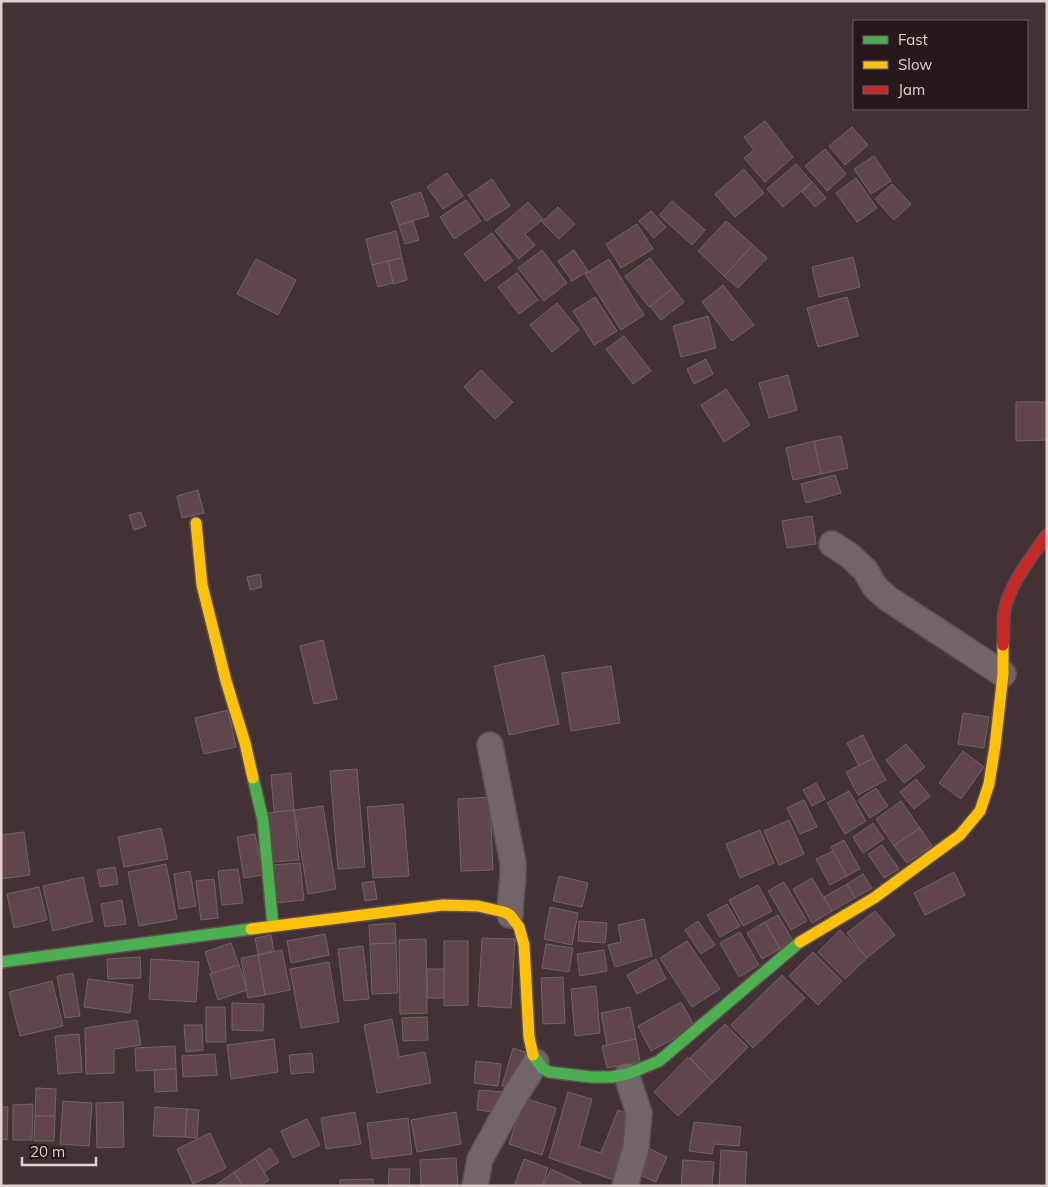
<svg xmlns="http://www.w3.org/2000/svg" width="1048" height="1187" viewBox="0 0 1048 1187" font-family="Mulish,sans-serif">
<rect width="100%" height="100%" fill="#433235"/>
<!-- building -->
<g fill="#60464c" stroke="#726466">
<polygon points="765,121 793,157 765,182 744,158 754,150 744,137"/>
<polygon points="852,127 868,145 845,165 829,146"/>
<polygon points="825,149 846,174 827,191 805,166"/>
<polygon points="874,156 891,181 871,194 854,169"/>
<polygon points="796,164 812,182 783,207 767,189"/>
<polygon points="744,169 764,193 735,217 715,194"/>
<polygon points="447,173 463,196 443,209 427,187"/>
<polygon points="856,178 877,208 857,222 836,193"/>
<polygon points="492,179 510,206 486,221 468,195"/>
<polygon points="812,182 826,198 815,207 802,192"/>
<polygon points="892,184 911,204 894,220 875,199"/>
<polygon points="421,192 429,216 399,225 391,202"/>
<polygon points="466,200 481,221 454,239 440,217"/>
<polygon points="672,201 705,230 692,245 659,215"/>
<polygon points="528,202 543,219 525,234 535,245 519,259 495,231"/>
<polygon points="558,207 575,224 559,239 542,222"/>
<polygon points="651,211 666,227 654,238 639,221"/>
<polygon points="413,221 419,240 405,244 399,225"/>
<polygon points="726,221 753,245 724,276 698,251"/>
<polygon points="637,224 653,249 621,268 606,244"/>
<polygon points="396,231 402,258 372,265 366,239"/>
<polygon points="492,233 513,261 485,281 464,254"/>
<polygon points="753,245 767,258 738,288 724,276"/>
<polygon points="542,250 567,283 544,301 518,268"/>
<polygon points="574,250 588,271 572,281 558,261"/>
<polygon points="853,257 860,287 819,297 812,267"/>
<polygon points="402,258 407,280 393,284 388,261"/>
<polygon points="650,258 673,288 649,307 625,276"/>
<polygon points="256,259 296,280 278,315 237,294"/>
<polygon points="609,259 644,315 621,330 585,274"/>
<polygon points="388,261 393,283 378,287 372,265"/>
<polygon points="517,273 538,300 519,314 498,287"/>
<polygon points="723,285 754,325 732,341 702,302"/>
<polygon points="673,288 684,302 661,320 650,306"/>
<polygon points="595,297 617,331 594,345 573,311"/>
<polygon points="847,297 858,336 818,347 807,308"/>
<polygon points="557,303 579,330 552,352 530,325"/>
<polygon points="708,316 716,348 681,357 673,326"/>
<polygon points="624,336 651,371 633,384 606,349"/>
<polygon points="706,359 713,374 694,384 687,369"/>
<polygon points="481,370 513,402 495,419 464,387"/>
<polygon points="788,375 797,410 769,418 759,383"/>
<polygon points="726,389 750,425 724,442 701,405"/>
<polygon points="1016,402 1047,402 1047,440 1016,441"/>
<polygon points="841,436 848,468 821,474 814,441"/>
<polygon points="814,441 821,474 793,480 786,448"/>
<polygon points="835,475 841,493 806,503 801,484"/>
<polygon points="198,490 204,513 182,518 177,496"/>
<polygon points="141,512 146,526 134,530 129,515"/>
<polygon points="812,516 816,544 787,548 782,521"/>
<polygon points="260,574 262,587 250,590 247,577"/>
<polygon points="323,640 337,699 314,704 300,646"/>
<polygon points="544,655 559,724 509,735 494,666"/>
<polygon points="611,666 620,723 571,731 562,673"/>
<polygon points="228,710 236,747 204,754 195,718"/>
<polygon points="963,713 989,717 984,748 958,744"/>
<polygon points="863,735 874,758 859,766 847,743"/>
<polygon points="906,744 925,767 904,783 886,760"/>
<polygon points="963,751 984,767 961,799 939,783"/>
<polygon points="874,758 886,780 858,795 846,772"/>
<polygon points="357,769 365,867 338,869 330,771"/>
<polygon points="291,773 294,810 274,812 271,775"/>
<polygon points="916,779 930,796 914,809 900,792"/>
<polygon points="816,783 825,799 812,806 803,790"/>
<polygon points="876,788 888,806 870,818 858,800"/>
<polygon points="849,791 866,821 845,834 827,803"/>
<polygon points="490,797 493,870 461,871 458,799"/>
<polygon points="804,800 817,827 800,834 787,808"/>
<polygon points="901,801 920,828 894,846 876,819"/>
<polygon points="403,804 409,876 373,878 367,807"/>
<polygon points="323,806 336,889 308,894 294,810"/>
<polygon points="294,810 299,860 273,862 268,813"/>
<polygon points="789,820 804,854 779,865 764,831"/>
<polygon points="873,823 884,839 863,853 853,837"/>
<polygon points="161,828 168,859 124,867 118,837"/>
<polygon points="920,828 932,846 907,863 894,846"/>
<polygon points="760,830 774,863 740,878 726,844"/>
<polygon points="24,832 30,875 1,879 1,835"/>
<polygon points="255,834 263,875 244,878 237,837"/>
<polygon points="844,840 860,869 847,876 831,847"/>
<polygon points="882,845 899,869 884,878 868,854"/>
<polygon points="833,851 847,876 830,885 816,859"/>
<polygon points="300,863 304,900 275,903 271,865"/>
<polygon points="166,864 177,919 139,926 128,872"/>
<polygon points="115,867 118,884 100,887 97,870"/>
<polygon points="238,869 243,903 222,905 218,871"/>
<polygon points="190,871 196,906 179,909 174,874"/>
<polygon points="954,872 965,895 925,915 914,893"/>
<polygon points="863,874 872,888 855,898 847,884"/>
<polygon points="559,876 588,883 582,907 553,901"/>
<polygon points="83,877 93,921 53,931 43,886"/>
<polygon points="812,878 832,911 812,923 793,889"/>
<polygon points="214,879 218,918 201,920 196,881"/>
<polygon points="374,881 377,899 365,901 362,883"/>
<polygon points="784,882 807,921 791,930 768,891"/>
<polygon points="847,884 855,898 832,911 824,897"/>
<polygon points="758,885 772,911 743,926 729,900"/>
<polygon points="39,887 47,920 14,928 7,894"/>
<polygon points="122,900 126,924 105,927 101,904"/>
<polygon points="727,904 740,926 720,937 707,915"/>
<polygon points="550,907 578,913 572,945 544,939"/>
<polygon points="875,911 895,935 867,958 847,933"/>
<polygon points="778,915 793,941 780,949 765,922"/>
<polygon points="644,919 652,956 615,967 608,945 621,942 618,925"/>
<polygon points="579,921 607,923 605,943 578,941"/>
<polygon points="698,921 715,945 701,954 685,930"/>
<polygon points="765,922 780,949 762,959 747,933"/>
<polygon points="395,923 396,943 370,944 369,925"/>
<polygon points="840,930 867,958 845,979 818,952"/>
<polygon points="740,932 759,965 739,977 720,943"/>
<polygon points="325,934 329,955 291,963 287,941"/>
<polygon points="271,935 274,951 258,955 255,938"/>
<polygon points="482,938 515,939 511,1008 478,1006"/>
<polygon points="426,939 427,1013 400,1014 399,940"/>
<polygon points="444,941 468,941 468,1005 444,1006"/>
<polygon points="687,941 720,989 692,1007 660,958"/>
<polygon points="231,943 239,965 212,974 205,952"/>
<polygon points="396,943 398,993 372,994 370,944"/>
<polygon points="546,944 573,948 569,972 542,968"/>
<polygon points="363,946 369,999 344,1001 338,949"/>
<polygon points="282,950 290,990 265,995 258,955"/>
<polygon points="604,950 607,971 580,976 577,954"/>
<polygon points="813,952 842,981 818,1005 789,976"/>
<polygon points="258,955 265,995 248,998 241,958"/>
<polygon points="140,957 141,978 108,979 107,959"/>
<polygon points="151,959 199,962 196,1002 149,999"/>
<polygon points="656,959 666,979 637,994 627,975"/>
<polygon points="329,962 339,1022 301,1028 290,969"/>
<polygon points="239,965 247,990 218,1000 210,974"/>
<rect x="427" y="969" width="17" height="29"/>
<polygon points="73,973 80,1016 65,1018 57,976"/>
<polygon points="782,975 805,998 753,1048 731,1025"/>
<polygon points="563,977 565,1023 543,1024 541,978"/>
<polygon points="88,979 133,985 130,1013 84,1007"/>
<polygon points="52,981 63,1026 20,1036 9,992"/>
<polygon points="596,986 600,1033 575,1036 571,989"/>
<polygon points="681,1002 695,1027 651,1051 638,1026"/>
<polygon points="232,1003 264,1004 263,1031 232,1030"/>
<polygon points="206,1007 225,1007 226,1042 206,1042"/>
<polygon points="630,1007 636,1039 607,1045 601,1013"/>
<polygon points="427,1017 428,1040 403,1041 402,1018"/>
<polygon points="392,1019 399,1057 425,1052 431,1083 377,1093 364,1025"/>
<polygon points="137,1020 141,1045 114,1049 114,1073 86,1074 85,1028"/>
<polygon points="725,1024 748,1047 713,1082 690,1058"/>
<polygon points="184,1025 202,1025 203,1050 186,1052"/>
<polygon points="79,1034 82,1072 58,1074 55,1036"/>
<polygon points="274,1039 278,1072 231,1079 227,1045"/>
<polygon points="636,1039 640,1062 607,1068 602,1046"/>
<polygon points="175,1046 176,1069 136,1071 135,1048"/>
<polygon points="513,1048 525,1052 514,1089 502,1086"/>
<polygon points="312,1053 314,1072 291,1074 289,1055"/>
<polygon points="215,1054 217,1075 183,1077 182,1056"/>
<polygon points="688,1057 713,1082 678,1116 654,1092"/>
<polygon points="476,1061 501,1064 498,1086 474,1083"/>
<polygon points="176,1069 177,1091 155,1092 154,1070"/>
<polygon points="36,1088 56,1089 55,1116 35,1116"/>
<polygon points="479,1090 503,1092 501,1113 477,1110"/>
<polygon points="568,1092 592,1099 579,1146 601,1153 618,1110 638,1117 614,1180 549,1158"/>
<polygon points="524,1098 556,1108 542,1155 509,1144"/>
<polygon points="63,1101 92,1103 89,1146 60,1144"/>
<polygon points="123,1102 124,1147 97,1148 96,1103"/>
<polygon points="33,1104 32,1140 13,1140 13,1105"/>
<polygon points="1,1107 8,1107 7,1140 1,1139"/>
<polygon points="155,1107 187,1109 185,1137 153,1136"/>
<polygon points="187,1109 199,1110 197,1138 185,1137"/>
<polygon points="355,1112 361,1144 326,1149 321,1118"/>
<polygon points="456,1112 461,1144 417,1152 411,1120"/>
<polygon points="35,1116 55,1116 54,1141 34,1141"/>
<polygon points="408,1118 412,1154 372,1159 367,1123"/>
<polygon points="307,1119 320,1145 293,1158 281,1131"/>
<polygon points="694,1122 741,1127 739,1146 714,1144 712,1154 689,1151"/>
<polygon points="210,1133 226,1168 193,1184 177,1149"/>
<polygon points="646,1147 667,1157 656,1182 635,1173"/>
<polygon points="270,1148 279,1162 264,1172 255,1158"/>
<polygon points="721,1150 747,1152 745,1186 719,1186"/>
<polygon points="255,1158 269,1180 260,1186 243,1186 234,1172"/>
<polygon points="456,1158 458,1186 421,1186 420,1160"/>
<polygon points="524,1159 548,1168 542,1186 514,1186"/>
<polygon points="683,1160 714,1162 712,1186 681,1186"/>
<polygon points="389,1169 410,1169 409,1186 388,1186"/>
<polygon points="551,1169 581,1183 580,1186 543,1186"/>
<polygon points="234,1172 243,1186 214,1186"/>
<polygon points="373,1179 373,1186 340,1186 340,1180"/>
</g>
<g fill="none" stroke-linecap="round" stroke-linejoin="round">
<defs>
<g id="street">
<polyline points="832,544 849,555 865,570 875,587 887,598 1003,674"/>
<path d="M490 745 513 863C514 880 510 897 510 915"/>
<polyline points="475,1186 480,1159 516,1094 536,1062"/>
<polyline points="625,1186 636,1147 639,1113 627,1076"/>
</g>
<g id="fast">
<polyline points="253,778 263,820 273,926"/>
<polyline points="1,962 251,929"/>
<polyline points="533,1055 542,1068 549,1072 591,1077 611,1077 628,1074 659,1061 800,942"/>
</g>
<g id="slow">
<polyline points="196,523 202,585 226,681 245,743 253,778"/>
<polyline points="251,929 443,905 478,906 504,912 510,915 519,927 524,945 529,1037 533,1055"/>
<polyline points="800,942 874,898 960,835 980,811 989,784 995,746 1003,674 1003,645"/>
</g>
<path id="jam" d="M1003 645C1004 635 1003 624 1004 614 1008 585 1031 558 1047 535"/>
</defs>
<!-- street casing -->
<use href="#street" stroke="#5d4f51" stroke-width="28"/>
<!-- fast casing -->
<use href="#fast" stroke="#5d4f51" stroke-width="14"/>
<!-- slow casing -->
<use href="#slow" stroke="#5d4f51" stroke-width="14"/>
<!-- jam casing -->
<use href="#jam" stroke="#5d4f51" stroke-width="14"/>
<!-- street -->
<use href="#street" stroke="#736567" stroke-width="25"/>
<!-- fast -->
<use href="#fast" stroke="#4caf50" stroke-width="11"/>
<!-- slow -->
<use href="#slow" stroke="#ffc107" stroke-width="11"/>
<!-- jam -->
<use href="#jam" stroke="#c62828" stroke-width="11"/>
</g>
<!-- border -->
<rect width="1048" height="1187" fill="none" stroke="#e4cfd2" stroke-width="5"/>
<!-- legend -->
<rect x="853" y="20" width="175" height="90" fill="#27181b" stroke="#736164"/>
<rect x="863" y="36" width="25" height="8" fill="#4caf50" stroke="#736164"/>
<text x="898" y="45" font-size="15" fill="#e4cfd2">Fast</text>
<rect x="863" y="61" width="25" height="8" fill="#ffc107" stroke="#736164"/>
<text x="898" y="70" font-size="15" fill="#e4cfd2">Slow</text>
<rect x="863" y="86" width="25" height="8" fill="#c62828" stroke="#736164"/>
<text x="898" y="95" font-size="15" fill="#e4cfd2">Jam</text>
<!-- scale -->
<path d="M22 1157v8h74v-8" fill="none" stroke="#e4cfd2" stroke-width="2.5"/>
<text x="30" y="1157" font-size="15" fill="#e4cfd2" stroke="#27181b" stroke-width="4" paint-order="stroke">20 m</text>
</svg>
